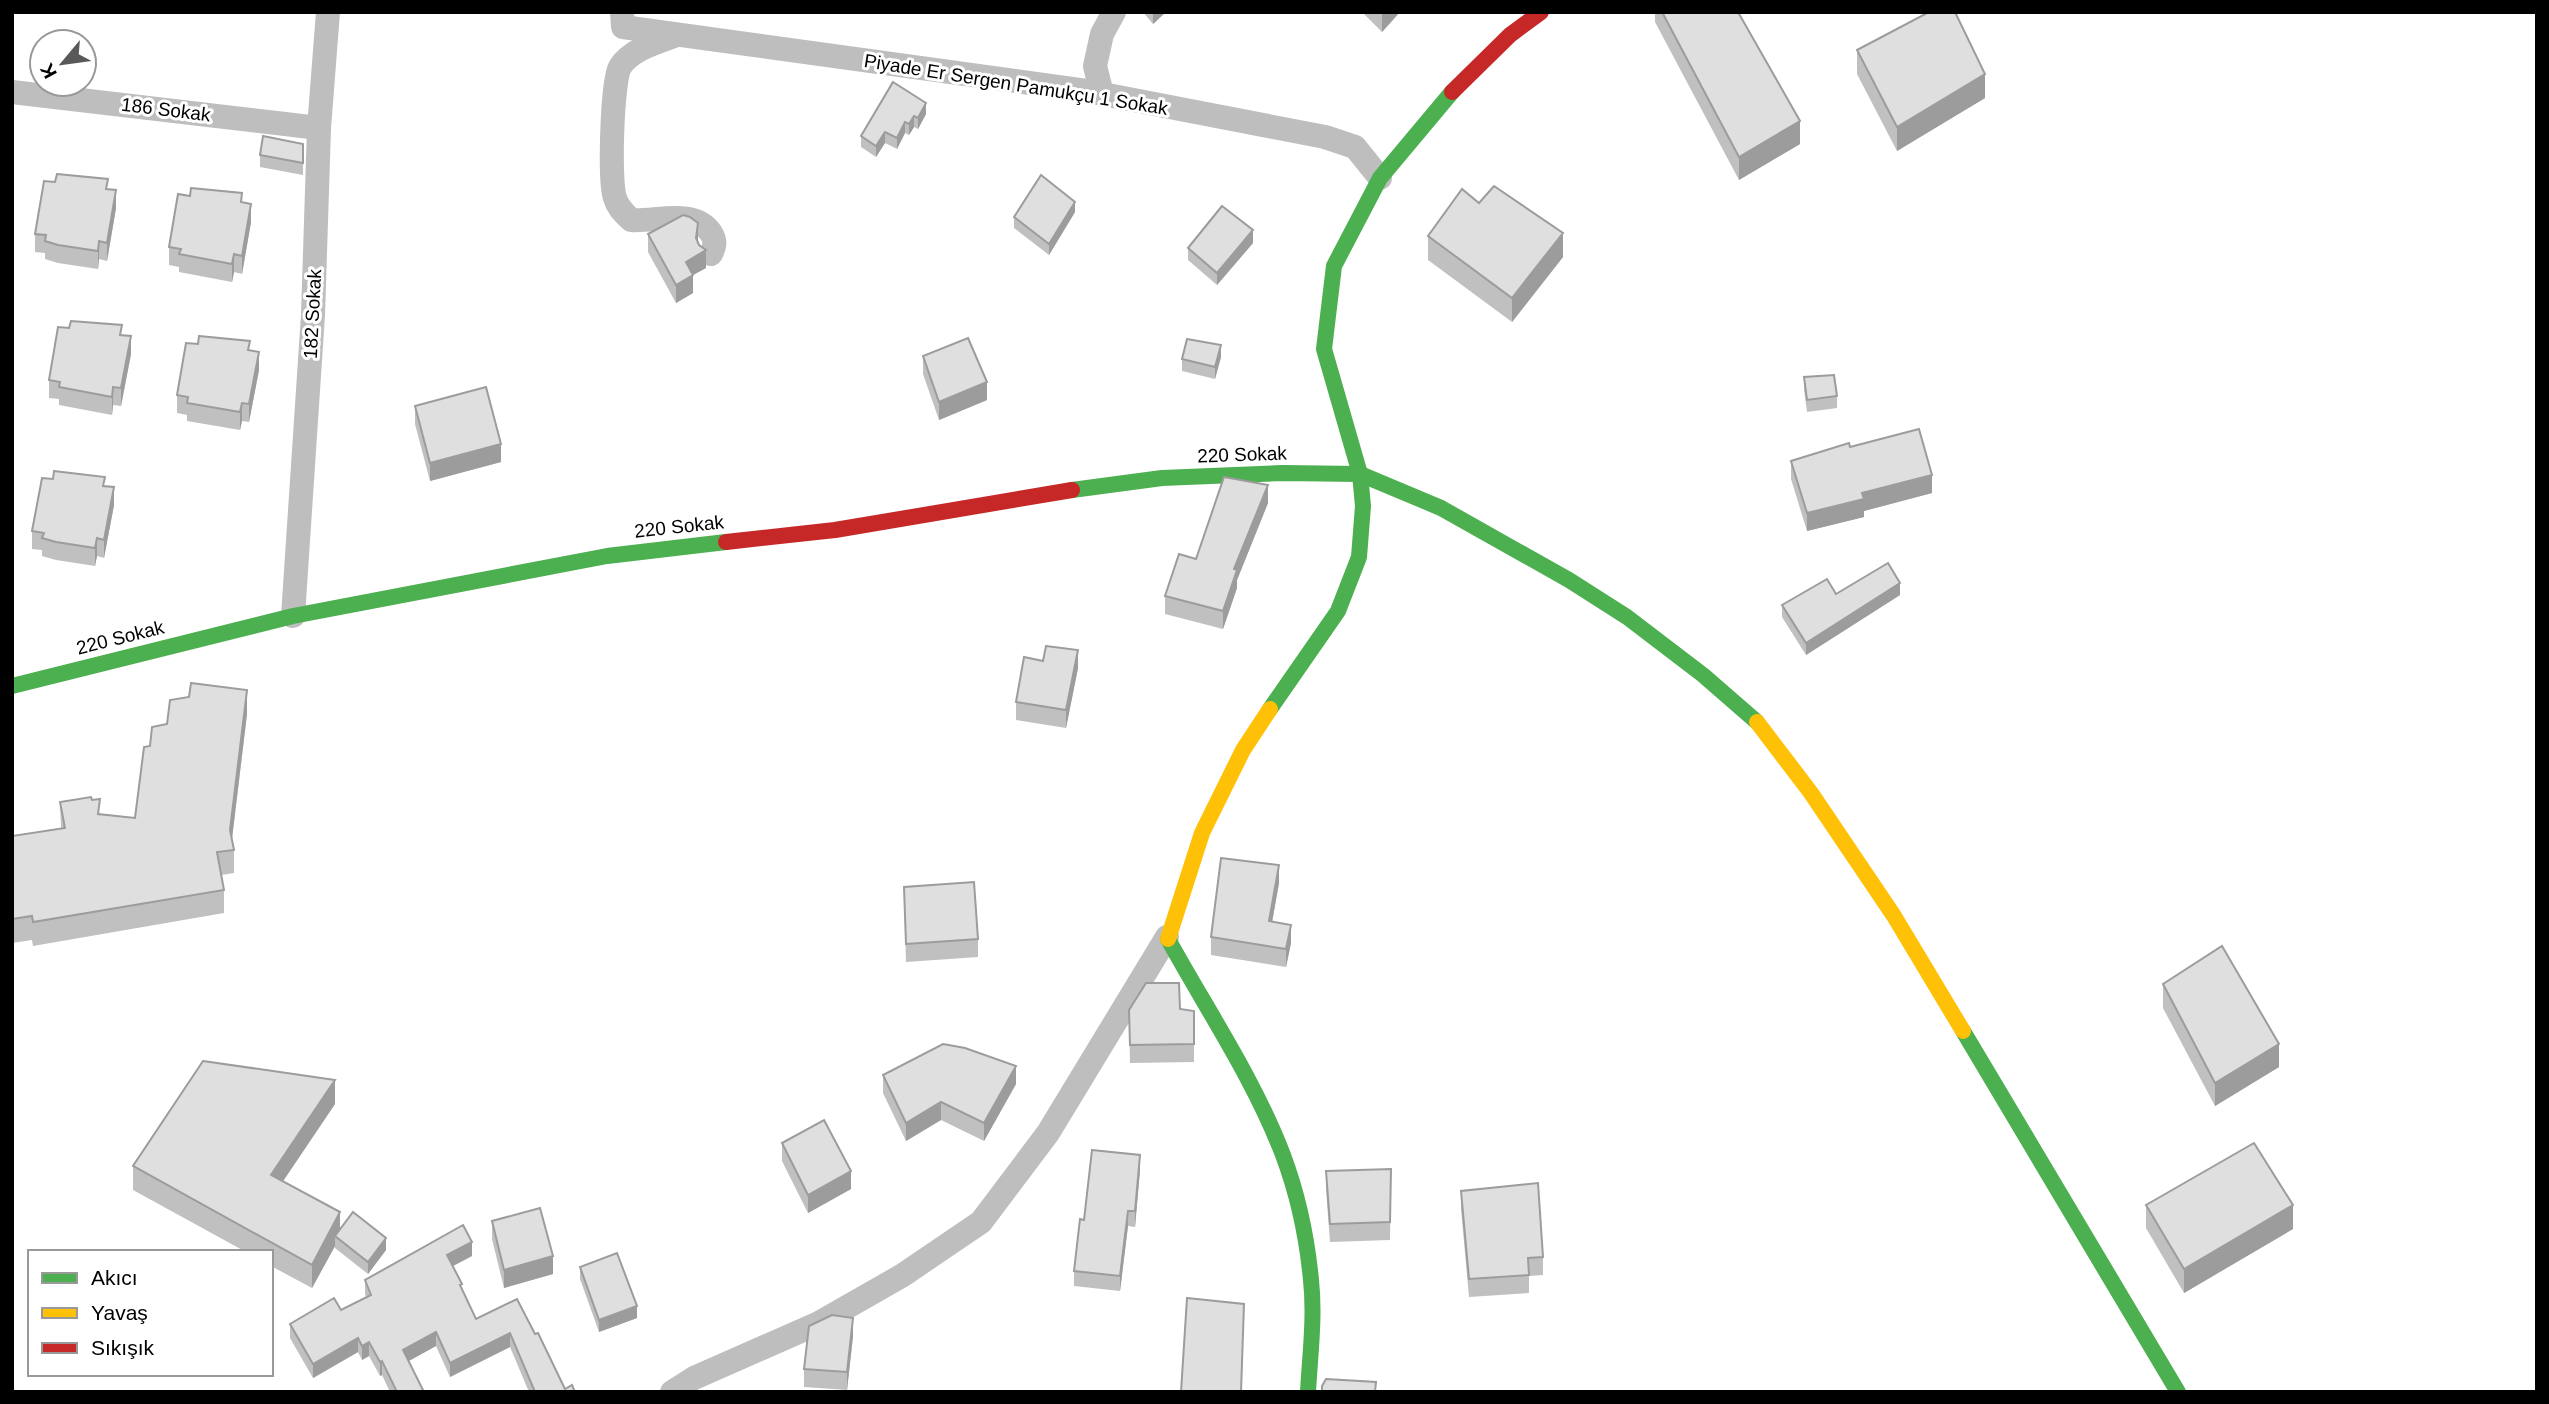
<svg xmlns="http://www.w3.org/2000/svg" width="2549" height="1404" viewBox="0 0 2549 1404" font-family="Arial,sans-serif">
<rect width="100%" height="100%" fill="#fff"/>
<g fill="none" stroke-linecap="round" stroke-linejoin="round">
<!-- street -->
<g stroke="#bebebe" stroke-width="24">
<polyline points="622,12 623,27 1087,91 1325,137 1355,147 1380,178"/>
<path d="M677 35C658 42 631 49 620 67 612 81 609 182 615 198 618 208 624 213 631 220 655 222 695 208 711 233 716 241 715 246 711 254"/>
<polyline points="12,92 319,128"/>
<polyline points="1102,94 1095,66 1102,34 1114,12"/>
<polyline points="293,616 313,315 319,128 328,12"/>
<polyline points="672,1392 694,1378 819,1323 903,1275 981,1222 1048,1133 1167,937"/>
</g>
<!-- fast -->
<g stroke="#4caf50" stroke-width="16">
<polyline points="1072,490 1162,478 1282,473 1360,474 1441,508 1569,580 1627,617 1703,675 1757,722"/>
<polyline points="12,686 293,616 607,556 726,542"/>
<polyline points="1270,709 1338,611 1359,557 1363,506 1360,474 1324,349 1334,266 1380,178 1452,92"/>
<path d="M1168 939C1207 1010 1254 1079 1283 1155 1298 1195 1307 1238 1311 1280 1315 1317 1310 1355 1308 1392"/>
<polyline points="1963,1031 2178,1392"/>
</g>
<!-- slow -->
<g stroke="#ffc107" stroke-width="16">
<polyline points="1757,722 1811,793 1894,916 1963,1031"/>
<polyline points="1168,939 1202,833 1243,750 1270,709"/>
</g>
<!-- jam -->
<g stroke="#c62828" stroke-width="16">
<polyline points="1452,92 1510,35 1541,12"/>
<polyline points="726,542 835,530 1072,490"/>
</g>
</g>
<!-- wall -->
<g fill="#c0c0c0">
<polygon points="1143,12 1166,12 1153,24"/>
<polygon points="1362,12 1400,12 1382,32"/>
<polygon points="1655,12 1738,12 1800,144 1739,180 1655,22"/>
<polygon points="1857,50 1985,98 1897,151 1857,74"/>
<polygon points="893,82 926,114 918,129 914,127 909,135 905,133 897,149 885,143 876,157 861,147 861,136"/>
<polygon points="303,144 303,175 260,167 260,155"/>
<polygon points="108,189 116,208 107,261 99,259 98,269 58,263 45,259 45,253 35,252 35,234"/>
<polygon points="242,202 251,222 242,274 234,272 232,282 179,272 179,267 169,265 169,247"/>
<polygon points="1479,203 1563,257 1512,322 1428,260 1428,236"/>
<polygon points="1075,212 1049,255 1014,228 1014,217"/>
<polygon points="648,234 698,242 706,268 693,275 693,293 676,303 648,252"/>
<polygon points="1253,243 1217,285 1188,260 1188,248"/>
<polygon points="122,335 131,354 121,406 113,405 112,415 59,405 59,399 49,398 49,380"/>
<polygon points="250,351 259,370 249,422 242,421 240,430 187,421 187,415 177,413 177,395"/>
<polygon points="923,356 987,400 939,420 923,374"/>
<polygon points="1221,357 1215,379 1182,371 1182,359"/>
<polygon points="1804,377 1837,396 1837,408 1807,412 1804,389"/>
<polygon points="415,406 501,462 430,481 415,424"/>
<polygon points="1850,447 1932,493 1864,511 1864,517 1807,531 1791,479 1791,461"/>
<polygon points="105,486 114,505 104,558 97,556 95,566 56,560 42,556 42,550 32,549 32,531"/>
<polygon points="1268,503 1237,580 1237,588 1223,629 1165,614 1165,596 1196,559"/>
<polygon points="1836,594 1900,595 1806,655 1782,617 1782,605"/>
<polygon points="1078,668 1066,728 1016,720 1016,702"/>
<polygon points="247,714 232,840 234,850 234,873 221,875 224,890 224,913 33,946 32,940 12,943 12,836 61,828 60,802 92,800 100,814 135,818"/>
<polygon points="1279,883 1272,922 1291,943 1286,967 1211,955 1211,937"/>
<polygon points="904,887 978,939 978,957 906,962"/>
<polygon points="2163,984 2279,1067 2215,1106 2163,1008"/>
<polygon points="1180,1009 1194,1011 1194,1062 1130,1063 1129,1010"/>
<polygon points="883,1075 1016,1084 984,1141 941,1120 906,1141 883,1093"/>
<polygon points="335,1104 283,1181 340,1229 386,1250 368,1274 335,1248 335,1246 312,1288 271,1266 271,1252 246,1252 133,1190 133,1166"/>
<polygon points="782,1143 851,1189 808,1213 782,1161"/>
<polygon points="1391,1169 1390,1240 1330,1242 1326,1189 1326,1171"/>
<polygon points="1140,1170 1135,1227 1128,1226 1120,1291 1074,1286 1074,1271 1084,1220"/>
<polygon points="1461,1191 1543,1257 1543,1275 1529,1276 1529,1293 1469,1297 1461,1209"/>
<polygon points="2146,1205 2293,1229 2184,1293 2146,1228"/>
<polygon points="492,1221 553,1274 504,1288 492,1239"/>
<polygon points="472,1256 453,1266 462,1290 476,1319 517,1299 565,1389 575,1392 529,1392 510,1347 450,1377 436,1346 409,1361 424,1392 390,1392 382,1375 380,1376 369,1356 362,1360 358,1352 313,1378 290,1338 290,1324 341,1310 366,1297 365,1294 365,1280"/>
<polygon points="580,1267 637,1318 599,1332 580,1279"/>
<polygon points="853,1336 847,1390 804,1387 804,1369"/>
</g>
<!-- shaded-wall -->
<g fill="#9c9c9c">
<polygon points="1153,12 1166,12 1153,24"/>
<polygon points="1382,12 1400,12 1382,32"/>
<polygon points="1985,74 1985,98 1897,151 1897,127"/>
<polygon points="926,103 926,114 918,129 918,118"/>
<polygon points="914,116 914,127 909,135 909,124"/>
<polygon points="1800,121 1800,144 1739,180 1739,157"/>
<polygon points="905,122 905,133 897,149 897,138"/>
<polygon points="885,132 885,143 876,157 876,146"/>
<polygon points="116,190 116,208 107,261 107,243"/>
<polygon points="1075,202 1075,212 1049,255 1049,244"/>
<polygon points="251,204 251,222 242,274 242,256"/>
<polygon points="698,223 698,241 696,255 706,250 706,268 693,275 693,293 676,303 676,285 696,238"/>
<polygon points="1253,230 1253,243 1217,285 1217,273"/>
<polygon points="1563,233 1563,257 1512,322 1512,298"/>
<polygon points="99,241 99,259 98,269 98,251"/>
<polygon points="234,254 234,272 232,282 232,264"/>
<polygon points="131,336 131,354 121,406 121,388"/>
<polygon points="1221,345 1221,357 1215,379 1215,367"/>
<polygon points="259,352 259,370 249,422 249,404"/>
<polygon points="987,382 987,400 939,420 939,402"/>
<polygon points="113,387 113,405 112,415 112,397"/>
<polygon points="242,403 242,421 240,430 240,412"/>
<polygon points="501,444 501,462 430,481 430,463"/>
<polygon points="1932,475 1932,493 1864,511 1864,517 1807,531 1807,513 1862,493"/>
<polygon points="1268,485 1268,503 1237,580 1237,588 1223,629 1223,611 1234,569"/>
<polygon points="114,487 114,505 104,558 104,540"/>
<polygon points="97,538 97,556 95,566 95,548"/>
<polygon points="1900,583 1900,595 1806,655 1806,643"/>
<polygon points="1078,650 1078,668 1066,728 1066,710"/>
<polygon points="247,690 247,714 230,854 230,830"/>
<polygon points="1279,865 1279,883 1269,939 1269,921"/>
<polygon points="1291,925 1291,943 1286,967 1286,949"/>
<polygon points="2279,1044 2279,1067 2215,1106 2215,1083"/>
<polygon points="1016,1066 1016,1084 984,1141 984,1123"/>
<polygon points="335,1080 335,1104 271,1199 271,1175"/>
<polygon points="941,1102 941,1120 906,1141 906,1123"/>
<polygon points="1140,1155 1140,1170 1135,1227 1135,1211"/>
<polygon points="851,1171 851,1189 808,1213 808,1195"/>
<polygon points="2293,1205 2293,1229 2184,1293 2184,1269"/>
<polygon points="1128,1211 1128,1226 1120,1291 1120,1276"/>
<polygon points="340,1212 340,1236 335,1236 335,1246 312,1288 312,1265"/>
<polygon points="386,1238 386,1250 368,1274 368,1262"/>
<polygon points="472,1242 472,1256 447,1269 447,1255"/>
<polygon points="553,1256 553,1274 504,1288 504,1270"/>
<polygon points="637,1306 637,1318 599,1332 599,1320"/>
<polygon points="853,1318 853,1336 847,1390 847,1372"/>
<polygon points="436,1332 436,1346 403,1364 403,1350"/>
<polygon points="510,1333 510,1347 450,1377 450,1363"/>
<polygon points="358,1338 358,1352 313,1378 313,1364"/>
<polygon points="369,1342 369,1356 362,1360 362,1346"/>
<polygon points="382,1361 382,1375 380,1376 380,1362"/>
</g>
<!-- building -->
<g fill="#dfdfdf" stroke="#9c9c9c" stroke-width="2">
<polygon points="1662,12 1738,12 1800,121 1739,157"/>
<polygon points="1929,12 1955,12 1985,74 1897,127 1857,50"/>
<polygon points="893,82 926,103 918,118 914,116 909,124 905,122 897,138 885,132 876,146 861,136"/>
<polygon points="263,136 303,144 303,163 260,155"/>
<polygon points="57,174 108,179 106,189 116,190 107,243 99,241 98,251 58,245 45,241 46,235 35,234 44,181 55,182"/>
<polygon points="1041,175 1075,202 1049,244 1014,217"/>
<polygon points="1494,186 1563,233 1512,298 1428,236 1462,189 1479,203"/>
<polygon points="191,188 242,193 241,202 251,204 242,256 234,254 232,264 179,254 181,249 169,247 178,194 190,196"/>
<polygon points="1222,206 1253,230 1217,273 1188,248"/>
<polygon points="683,215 690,217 698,223 696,238 699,245 706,250 686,262 693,275 676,285 648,234"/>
<polygon points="71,321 122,325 120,335 131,336 121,388 113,387 112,397 59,387 60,382 49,380 58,327 69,328"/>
<polygon points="199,336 250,341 248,350 259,352 249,404 242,403 240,412 187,403 188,397 177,395 186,343 198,344"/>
<polygon points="968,338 987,382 939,402 923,356"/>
<polygon points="1187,339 1221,345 1215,367 1182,359"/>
<polygon points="1834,375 1837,396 1807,400 1804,377"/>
<polygon points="486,387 501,444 430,463 415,406"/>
<polygon points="1919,429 1932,475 1862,493 1864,499 1807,513 1791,461 1849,443 1850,447"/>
<polygon points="54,471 105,477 103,486 114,487 104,540 97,538 95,548 56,542 42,538 44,533 32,531 42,478 53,479"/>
<polygon points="1224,477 1268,485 1234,569 1237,570 1223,611 1165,596 1179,554 1196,559"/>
<polygon points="1888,563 1900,583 1806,643 1782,605 1827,579 1836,594"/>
<polygon points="1046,646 1078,650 1066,710 1016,702 1024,657 1043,661"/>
<polygon points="191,683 247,690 230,830 234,850 217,852 224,890 33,922 32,916 12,919 12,836 65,828 60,802 91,797 92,800 100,799 98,814 135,818 144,747 150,746 152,727 167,724 170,700 189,697"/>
<polygon points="1221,858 1279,865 1269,921 1291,925 1286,949 1211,937"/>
<polygon points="974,882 978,939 906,944 904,887"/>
<polygon points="2222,946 2279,1044 2215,1083 2163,984"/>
<polygon points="1146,983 1179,983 1180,1009 1194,1011 1194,1044 1130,1045 1129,1010"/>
<polygon points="943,1044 965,1048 1016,1066 984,1123 941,1102 906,1123 883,1075"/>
<polygon points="203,1061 335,1080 271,1175 340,1212 312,1265 133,1166"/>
<polygon points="824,1120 851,1171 808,1195 782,1143"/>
<polygon points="2254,1143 2293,1205 2184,1269 2146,1205"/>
<polygon points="1092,1150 1140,1155 1135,1211 1128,1211 1120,1276 1074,1271 1080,1219 1084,1220"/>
<polygon points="1391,1169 1390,1222 1330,1224 1326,1171"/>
<polygon points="1538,1183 1543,1257 1528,1258 1529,1275 1469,1279 1461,1191"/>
<polygon points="540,1208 553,1256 504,1270 492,1221"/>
<polygon points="353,1212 386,1238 368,1262 335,1236"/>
<polygon points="463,1225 472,1242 447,1255 462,1284 460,1285 476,1319 517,1299 535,1334 538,1333 565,1389 572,1385 575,1392 535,1392 510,1333 450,1363 436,1332 403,1350 424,1392 397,1392 382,1361 380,1362 369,1342 362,1346 358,1338 313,1364 290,1324 334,1298 341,1310 371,1295 365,1280"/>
<polygon points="617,1253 637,1306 599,1320 580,1267"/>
<polygon points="1187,1298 1244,1304 1241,1392 1181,1392"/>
<polygon points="832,1315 853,1318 847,1372 804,1369 809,1326"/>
<polygon points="1326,1379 1376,1382 1375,1392 1322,1392 1322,1386"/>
</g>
<g text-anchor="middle" stroke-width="6" stroke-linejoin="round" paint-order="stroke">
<!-- street labels -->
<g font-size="19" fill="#000" stroke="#fff">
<text transform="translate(1016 84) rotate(9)" y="7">Piyade Er Sergen Pamukçu 1 Sokak</text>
<text transform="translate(166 109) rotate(7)" y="7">186 Sokak</text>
<text transform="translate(312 314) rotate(-87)" y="7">182 Sokak</text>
<text transform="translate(1242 454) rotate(-2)" y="7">220 Sokak</text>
<text transform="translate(679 526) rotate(-6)" y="7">220 Sokak</text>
<text transform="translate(120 637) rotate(-14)" y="7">220 Sokak</text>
</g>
</g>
<!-- border -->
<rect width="2549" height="1404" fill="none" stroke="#000000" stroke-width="28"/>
<!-- legend -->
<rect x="28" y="1250" width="245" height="126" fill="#ffffff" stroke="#999999" stroke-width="2"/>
<rect x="42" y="1273" width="35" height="10" fill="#4caf50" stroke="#999999" stroke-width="2"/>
<text x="91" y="1285" font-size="21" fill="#000000">Akıcı</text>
<rect x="42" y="1308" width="35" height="10" fill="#ffc107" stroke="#999999" stroke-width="2"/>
<text x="91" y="1320" font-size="21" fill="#000000">Yavaş</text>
<rect x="42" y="1343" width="35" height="10" fill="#c62828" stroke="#999999" stroke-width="2"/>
<text x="91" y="1355" font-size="21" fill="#000000">Sıkışık</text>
<!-- north arrow -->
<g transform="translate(63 63) rotate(241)"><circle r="33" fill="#ffffff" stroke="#999999" stroke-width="2"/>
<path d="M0-5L12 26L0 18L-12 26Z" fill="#595959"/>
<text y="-10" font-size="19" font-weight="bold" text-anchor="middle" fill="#000000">K</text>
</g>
</svg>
